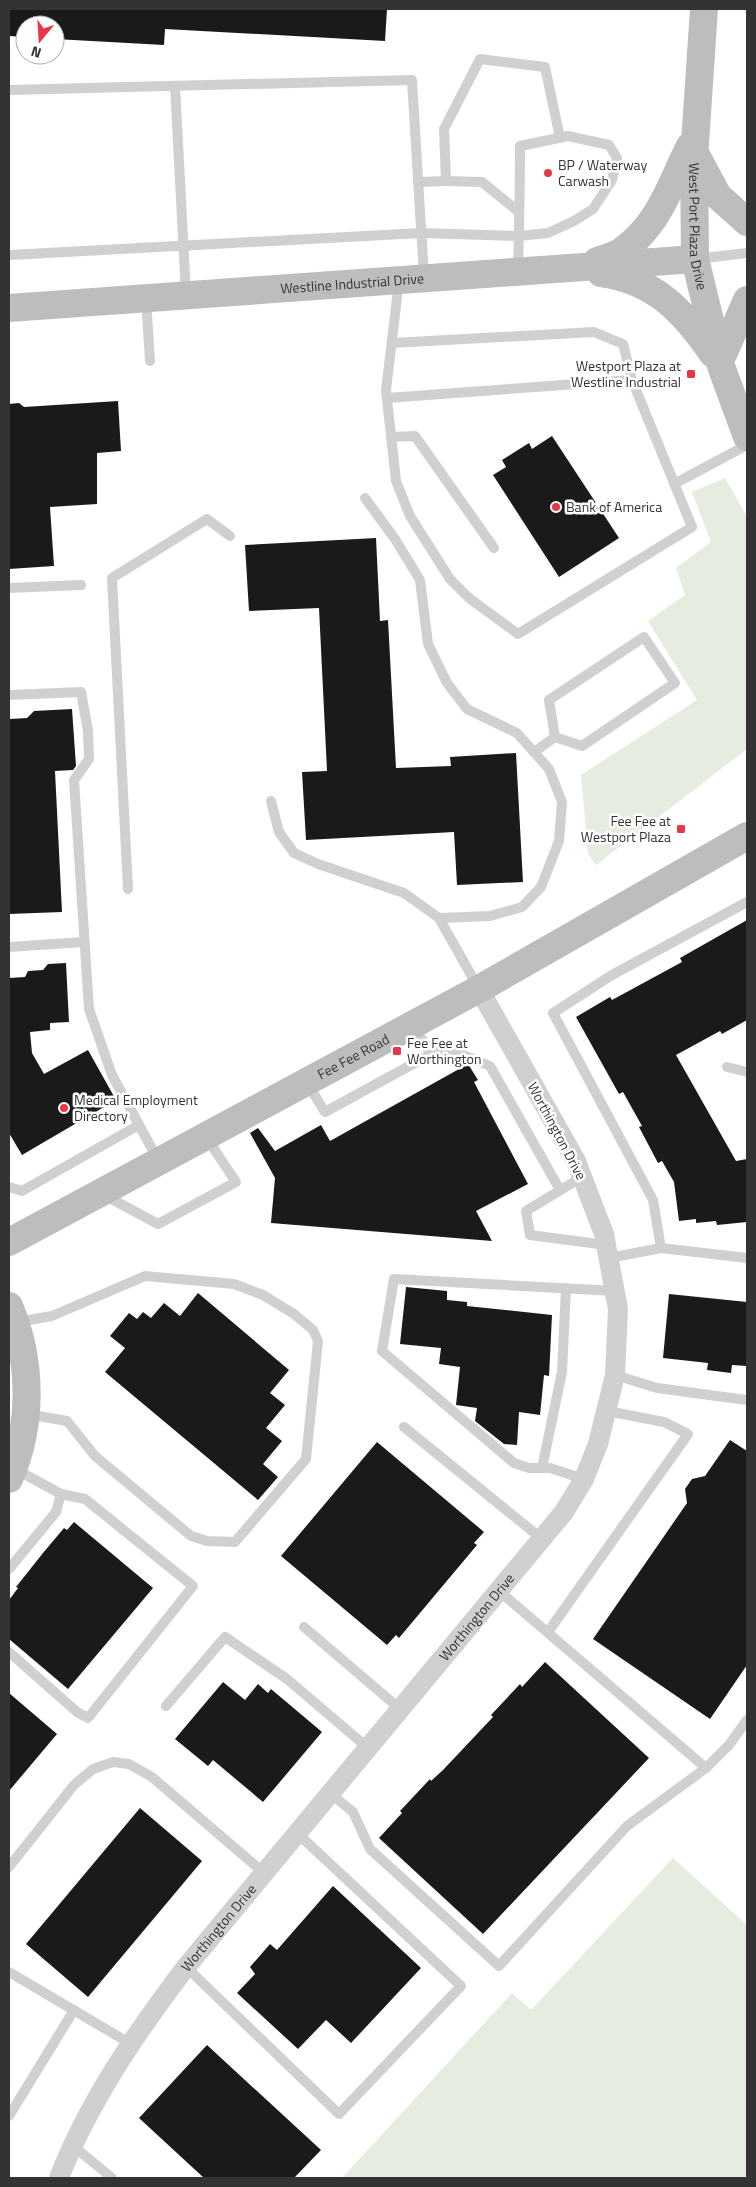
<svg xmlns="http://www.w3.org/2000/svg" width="756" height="2187" viewBox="0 0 756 2187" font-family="'Titillium Web',sans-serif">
<rect width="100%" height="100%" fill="#fff"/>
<!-- green -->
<g fill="#e6ecdf">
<polygon points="725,478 747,517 747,749 596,865 588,854 581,775 697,700 648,621 685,595 676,568 711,542 692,492"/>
<polygon points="673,1858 747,1925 747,2178 342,2178 512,1993 531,2010"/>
</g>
<!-- building -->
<g fill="#1a1a1a">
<polygon points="9,9 387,9 385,41 165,29 164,45 55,39 55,25 25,25 25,37 9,36"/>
<polygon points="118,401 121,451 97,453 97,504 50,507 54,566 9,569 9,404 19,403 24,407"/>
<polygon points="552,436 619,538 559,577 493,475 506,467 502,460 529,443 532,449"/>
<polygon points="376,538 380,621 388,620 396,768 451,766 450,757 516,753 523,882 457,885 454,832 306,840 302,772 327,771 319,608 249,611 245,545"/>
<polygon points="72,709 76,766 73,770 55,771 62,912 9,914 9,719 27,718 34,711"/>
<polygon points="747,920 747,1020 722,1034 720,1031 676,1055 736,1161 747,1159 747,1222 717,1225 716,1221 696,1223 696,1219 679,1221 674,1182 662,1161 658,1163 639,1127 642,1126 623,1092 619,1094 576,1017 610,997 612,1000 682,962 680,958"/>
<polygon points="66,963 69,1022 50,1023 50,1030 30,1032 32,1053 44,1074 88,1050 116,1100 22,1155 9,1133 9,978 25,977 28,971 43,970 48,964"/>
<polygon points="468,1064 478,1080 474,1082 528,1184 476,1211 492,1241 271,1223 275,1178 250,1133 258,1128 275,1151 321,1125 330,1141"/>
<polygon points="406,1287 447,1291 447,1300 467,1302 467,1306 552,1315 549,1376 544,1375 540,1415 519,1412 517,1445 504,1444 475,1421 477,1408 456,1405 460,1367 439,1364 441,1348 400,1344"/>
<polygon points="198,1293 289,1370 270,1393 285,1405 266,1428 282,1441 263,1464 278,1477 258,1500 105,1372 125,1348 110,1336 129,1313 137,1319 143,1312 151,1318 164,1303 180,1316"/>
<polygon points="669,1294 747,1302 747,1366 732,1365 731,1373 707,1370 708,1363 663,1358"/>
<polygon points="730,1440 747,1451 747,1665 710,1719 593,1639 687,1503 685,1489 692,1479 705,1476"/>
<polygon points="377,1442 484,1532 474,1543 477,1545 399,1638 396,1635 387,1645 281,1556"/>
<polygon points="74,1522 153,1588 68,1689 9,1639 9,1600 18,1588 16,1587 43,1553 64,1528 67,1530"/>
<polygon points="545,1662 649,1758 483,1934 379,1838 402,1813 400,1811 430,1779 431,1781 443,1770 493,1717 491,1715 520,1684 522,1687"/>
<polygon points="223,1682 245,1700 258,1684 268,1693 271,1689 322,1732 263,1802 213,1760 208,1766 175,1739"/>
<polygon points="9,1693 57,1734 9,1791"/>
<polygon points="140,1808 202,1861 88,1997 26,1944"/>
<polygon points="333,1886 421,1968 351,2043 326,2020 298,2049 237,1993 255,1974 250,1967 270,1944 277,1950"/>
<polygon points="207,2045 321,2150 294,2178 204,2178 139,2118"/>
</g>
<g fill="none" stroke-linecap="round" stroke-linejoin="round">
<!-- lane -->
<g stroke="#d0d0d0" stroke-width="10">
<polyline points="175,86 186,294"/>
<polyline points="9,90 412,80 424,277"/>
<polyline points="446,181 482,182 519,212"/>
<polyline points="418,182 446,181 444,129 480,59 545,67 560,138"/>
<path d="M9 255 421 233 519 236 548 233 574 221 593 209 612 180 617 158 609 145 568 136 520 146C520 188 519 229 518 271"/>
<polyline points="696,259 747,253"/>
<polyline points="399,281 386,390 396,481 410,516 450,579 469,598 518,634 692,527 632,380"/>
<polyline points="146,299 150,361"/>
<polyline points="387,398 632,380 623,344 594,332 392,343"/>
<polyline points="391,437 415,436 494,548"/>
<polyline points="674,484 747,445"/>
<polyline points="365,498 395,539 420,580 428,644 447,683 467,709 517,733 549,769 562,802 559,841 541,887 522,907 490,916 439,918"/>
<polyline points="9,588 81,585"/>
<polyline points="9,695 81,692 88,731 89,759 74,780 89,1009 112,1075 158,1160"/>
<polyline points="534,752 555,737 582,746 675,683 644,637 549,700 555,737"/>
<polyline points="271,801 279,832 294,853 318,864 404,893 439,918 479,989"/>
<polyline points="128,889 112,578 207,519 230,536"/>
<polyline points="9,947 84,942"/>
<polyline points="413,1025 431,1054"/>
<polyline points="727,1067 747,1072"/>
<polyline points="307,1083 325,1112 444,1047 490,1066 560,1190"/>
<polyline points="582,1177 526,1211 530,1235 606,1245"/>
<polyline points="9,1187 22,1191 139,1125"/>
<polyline points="104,1195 158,1224 236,1182 206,1137"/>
<polyline points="661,1248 747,1258"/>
<polyline points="609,1258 661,1248 653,1200 553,1013 612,975 747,902"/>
<polyline points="17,1322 52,1316 145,1276 234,1284 263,1295 294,1314 313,1330 318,1341 306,1459 235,1542 207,1541 191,1536 95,1456 67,1421 27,1414"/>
<polyline points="615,1375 657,1388 747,1400"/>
<polyline points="404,1427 542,1539"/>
<polyline points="542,1468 562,1372 566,1288"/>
<polyline points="584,1479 550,1468 529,1468 514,1463 382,1351 394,1279 615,1291"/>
<polyline points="9,1569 56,1512 61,1494"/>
<polyline points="499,1591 706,1768"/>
<polyline points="304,1627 400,1709"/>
<polyline points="548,1632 688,1434 664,1422 607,1411"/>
<polyline points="9,1652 77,1712 88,1718 193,1586 85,1499 61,1494 15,1469"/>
<polyline points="166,1706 225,1637 287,1679 368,1748"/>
<polyline points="330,1793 353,1812 370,1849 499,1966 627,1826 706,1768 729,1745 747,1720"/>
<polyline points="9,1867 74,1785 93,1769 113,1762 129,1764 152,1777 264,1873"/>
<polyline points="186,1967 339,2114 461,1986 297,1833"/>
<polyline points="9,1972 131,2044"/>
<polyline points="9,2116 74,2010"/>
<polyline points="72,2145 112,2178"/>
</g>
<!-- street -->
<path stroke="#d0d0d0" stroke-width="20" id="s1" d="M59 2178C89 2101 136 2033 186 1967L564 1512 584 1479 598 1444 615 1375 618 1309 604 1234 576 1161 479 989"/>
<!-- secondary -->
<g stroke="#bdbdbd" stroke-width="28">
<path id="s2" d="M704 9 694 158 695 259 721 366 747 437"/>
<polyline points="697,157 718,196 747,222"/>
<path d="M597 261C605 258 615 256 622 251 660 224 670 185 690 146"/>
<path d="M601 273C655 280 684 312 713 354"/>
<path id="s3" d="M9 308 695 259"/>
<polyline points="720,361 747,300"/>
<path id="s4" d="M9 1242 479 989 747 836"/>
<path d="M9 1306C32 1360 33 1425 9 1479"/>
</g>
</g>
<!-- markers -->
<g fill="#e63946" stroke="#fff" stroke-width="2">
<circle cx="548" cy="173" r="5"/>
<rect x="686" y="369" width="10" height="10" rx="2.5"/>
<circle cx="556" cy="507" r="5"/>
<rect x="676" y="824" width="10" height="10" rx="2.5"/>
<rect x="392" y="1046" width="10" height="10" rx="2.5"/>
<circle cx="64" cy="1108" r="5"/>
</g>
<g text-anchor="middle" stroke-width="5" stroke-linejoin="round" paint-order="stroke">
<!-- poi labels -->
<g font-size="14" fill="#333" stroke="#fff" text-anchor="start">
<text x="558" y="170">BP / Waterway<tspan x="558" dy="16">Carwash</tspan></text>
<text x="681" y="371" text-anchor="end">Westport Plaza at<tspan x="681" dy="16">Westline Industrial</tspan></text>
<text x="566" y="512">Bank of America</text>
<text x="671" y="826" text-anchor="end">Fee Fee at<tspan x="671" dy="16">Westport Plaza</tspan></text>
<text x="407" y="1048">Fee Fee at<tspan x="407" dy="16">Worthington</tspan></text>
<text x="74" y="1105">Medical Employment<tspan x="74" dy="16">Directory</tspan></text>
</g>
<!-- street labels -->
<g font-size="14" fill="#333" stroke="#fff">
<text dy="5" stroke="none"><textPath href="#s2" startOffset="218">West Port Plaza Drive</textPath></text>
<text dy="5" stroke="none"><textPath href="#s3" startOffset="344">Westline Industrial Drive</textPath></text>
<text dy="5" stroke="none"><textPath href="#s4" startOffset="391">Fee Fee Road</textPath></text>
<text transform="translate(557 1131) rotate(62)" y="5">Worthington Drive</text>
<text dy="5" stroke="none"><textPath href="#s1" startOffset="702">Worthington Drive</textPath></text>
<text dy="5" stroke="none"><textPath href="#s1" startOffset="298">Worthington Drive</textPath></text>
</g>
</g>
<!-- border -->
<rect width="756" height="2187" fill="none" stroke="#333333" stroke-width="20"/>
<!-- north arrow -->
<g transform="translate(40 40) rotate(198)"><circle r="24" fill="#ffffff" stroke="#adadad"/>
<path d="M0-4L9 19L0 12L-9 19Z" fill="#e63946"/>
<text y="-8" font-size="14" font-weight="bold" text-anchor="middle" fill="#333333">N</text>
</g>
</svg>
